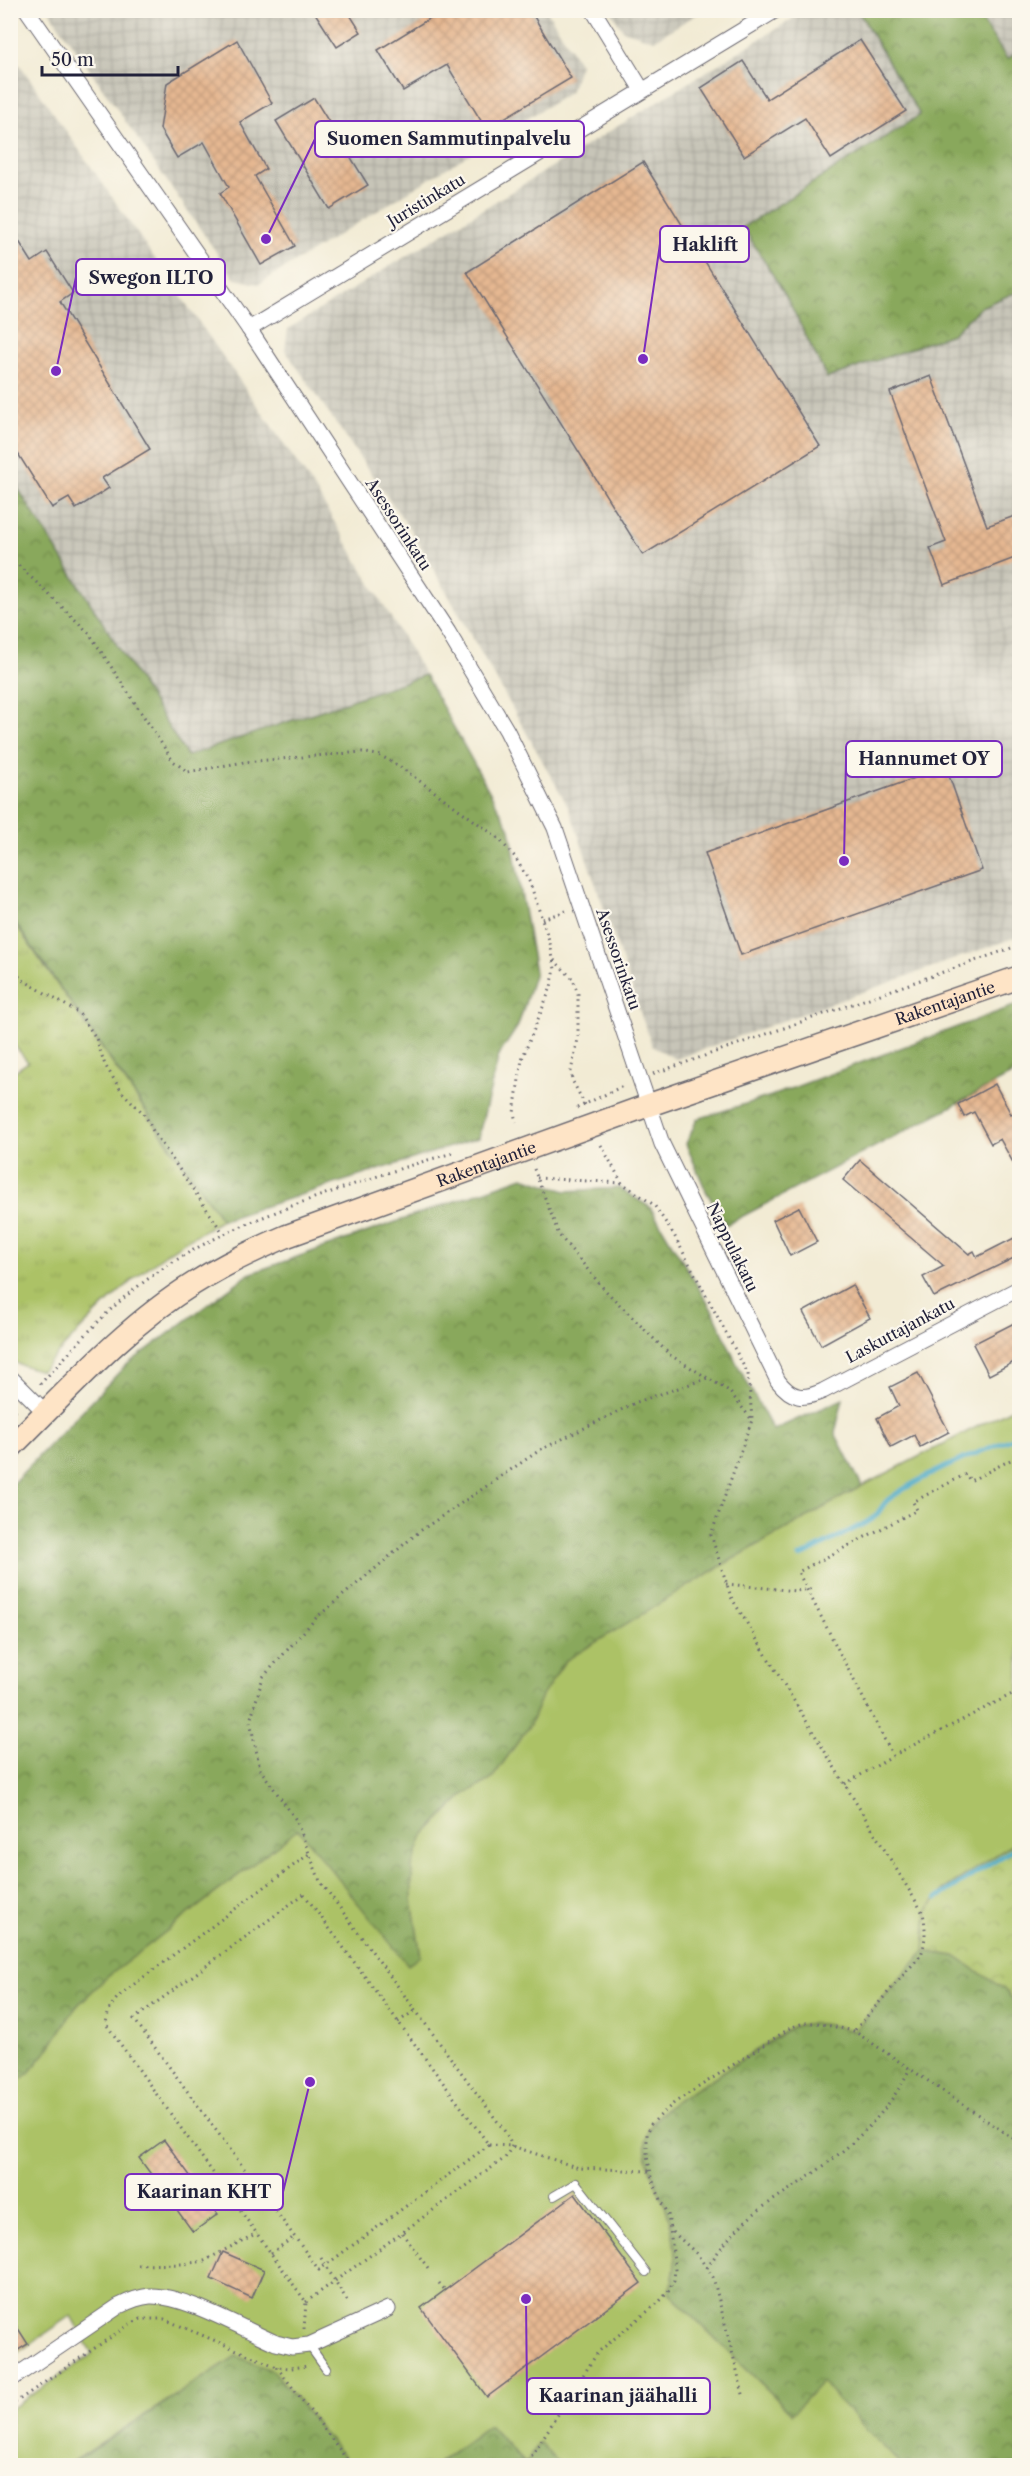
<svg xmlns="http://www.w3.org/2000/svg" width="1030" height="2476" viewBox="0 0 1030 2476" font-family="'Libre Caslon Text',serif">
<defs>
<pattern id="industrial-grid" width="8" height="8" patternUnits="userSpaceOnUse" patternTransform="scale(1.5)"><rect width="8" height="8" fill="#c7c5b8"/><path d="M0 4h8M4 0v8" fill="none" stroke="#aba99f"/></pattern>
<pattern id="grass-tufts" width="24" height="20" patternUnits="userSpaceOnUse" patternTransform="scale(1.5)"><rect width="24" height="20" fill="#acc266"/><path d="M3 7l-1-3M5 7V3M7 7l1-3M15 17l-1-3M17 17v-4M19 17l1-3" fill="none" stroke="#94a659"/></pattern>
<pattern id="forest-crowns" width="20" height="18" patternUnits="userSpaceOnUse" patternTransform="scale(1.5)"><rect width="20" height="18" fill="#89a85b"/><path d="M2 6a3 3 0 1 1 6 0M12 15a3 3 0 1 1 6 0" fill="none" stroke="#70884c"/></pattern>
<pattern id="park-crowns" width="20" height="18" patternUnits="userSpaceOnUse" patternTransform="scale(1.5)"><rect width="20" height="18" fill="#acc266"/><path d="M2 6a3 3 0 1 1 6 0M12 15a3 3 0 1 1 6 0" fill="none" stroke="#94a659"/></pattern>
<pattern id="building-cross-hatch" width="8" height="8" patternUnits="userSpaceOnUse" patternTransform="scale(1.5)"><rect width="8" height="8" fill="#e5b791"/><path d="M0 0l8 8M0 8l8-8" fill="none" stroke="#c49d7e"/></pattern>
</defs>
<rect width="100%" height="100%" fill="#fbf7ec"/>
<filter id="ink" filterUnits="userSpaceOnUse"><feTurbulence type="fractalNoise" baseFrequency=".0167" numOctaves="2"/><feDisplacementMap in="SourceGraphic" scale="12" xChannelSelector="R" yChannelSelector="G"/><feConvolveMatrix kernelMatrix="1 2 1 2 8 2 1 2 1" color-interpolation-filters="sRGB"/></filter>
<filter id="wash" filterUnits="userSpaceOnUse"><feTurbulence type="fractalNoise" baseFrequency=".008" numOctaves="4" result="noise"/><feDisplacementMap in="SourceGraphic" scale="24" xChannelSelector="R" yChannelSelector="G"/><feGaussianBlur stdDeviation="1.35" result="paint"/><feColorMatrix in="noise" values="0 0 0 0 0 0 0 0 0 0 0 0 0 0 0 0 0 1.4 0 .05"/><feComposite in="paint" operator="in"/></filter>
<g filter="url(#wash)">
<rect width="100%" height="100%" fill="#f2ebd4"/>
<!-- industrial -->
<g fill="url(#industrial-grid)">
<polygon points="49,11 547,11 580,64 570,92 259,284 235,279"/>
<polygon points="611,11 702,11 654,40 623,30"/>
<polygon points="805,11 1019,11 1019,936 676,1059 652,1046 569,808 416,538 285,350 288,329"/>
<polygon points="11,64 20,65 313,486 425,675 187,756 11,476"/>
</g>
<!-- grass -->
<path fill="url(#grass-tufts)" stroke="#677250" stroke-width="1.5" d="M10 917 222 1220C203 1231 184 1241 166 1254 119 1287 80 1330 41 1371L12 1362 11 1360V1074L28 1062 11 1041Z"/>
<!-- forest -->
<g fill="url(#forest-crowns)" stroke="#56654b" stroke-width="1.5">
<polygon points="858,11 976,11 1007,59 1019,52 1019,291 981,307 952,334 827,378 786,296 743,227 920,115"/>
<polygon points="10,476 187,756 425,675 510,829 535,972 518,1026 499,1055 478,1138 222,1220 11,917"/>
<polygon points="1019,1004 1019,1071 726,1225 706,1191 686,1144 697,1119 771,1096"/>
<polygon points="523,1177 566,1191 619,1188 650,1207 715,1315 735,1360 773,1430 843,1399 835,1433 862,1486 721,1566 542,1696 530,1725 491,1780 465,1794 423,1836 412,1899 421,1957 407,1966 298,1829 105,1979 75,2008 51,2046 28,2074 11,2086 11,1485 125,1366 249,1274"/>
<path d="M924 1951 955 1956 1004 1989 1020 2007 1019 2465H901L821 2383 792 2414 668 2292C678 2271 675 2237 668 2215 661 2189 632 2151 652 2124 665 2105 688 2094 707 2082 735 2064 764 2045 792 2027 814 2020 833 2025 854 2031Z"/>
<polygon points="236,2356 274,2371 350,2465 68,2466"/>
<polygon points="489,2425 525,2464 539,2442 560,2465 435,2466"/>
</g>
<!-- park -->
<polygon fill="url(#park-crowns)" stroke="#677250" stroke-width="1.5" points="1019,1840 1019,2007 1004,1989 955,1956 924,1951 927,1911 943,1890"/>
<!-- pitch -->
<path fill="#acc266" stroke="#677250" stroke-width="1.5" d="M1019 1405V1840L943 1890 927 1911 924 1951 854 2031C833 2025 814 2020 792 2027 764 2045 735 2064 707 2082 688 2094 665 2105 652 2124 633 2152 661 2189 668 2215 675 2239 679 2269 668 2292L792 2414 821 2382 901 2465H560L539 2442 526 2464 489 2425 435 2465H350L274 2371 236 2356 68 2465H11V2409L92 2354 71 2316 11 2357V2086L28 2074 51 2046 75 2008 105 1979 298 1829 408 1965 421 1956 412 1899V1867L423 1836 465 1794 491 1780 530 1725 542 1696 565 1661 721 1566 862 1486Z"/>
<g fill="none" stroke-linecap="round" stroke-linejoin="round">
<!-- stream -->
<g stroke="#46a7c5" stroke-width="5">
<path d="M800 1557 871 1520C880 1514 881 1505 889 1499 920 1476 982 1450 1020 1436"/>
<polyline points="937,1898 1020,1845"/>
</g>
</g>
<g id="blocks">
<!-- building -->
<g fill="url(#building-cross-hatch)">
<polygon points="313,10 347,10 361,32 337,47"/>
<polygon points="443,10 530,10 571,78 486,129 447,65 403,91 378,50"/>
<polygon points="237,40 272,103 240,122 266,169 255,176 295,246 261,265 220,193 229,187 204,142 177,158 160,129 167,83"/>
<polygon points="860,40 906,111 831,159 805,118 744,156 701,88 743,61 767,99"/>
<polygon points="314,98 368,185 329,209 276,121"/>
<polygon points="643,162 820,446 643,555 467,272"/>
<polygon points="10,227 32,262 47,252 73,293 60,302 150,449 102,478 109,488 76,509 69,498 52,508 10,441"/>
<polygon points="931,376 987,526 1020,514 1020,556 944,585 930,548 946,542 890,392"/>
<polygon points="946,767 982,870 741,955 705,853"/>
<polygon points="995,1084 1011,1114 1020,1110 1020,1175 1000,1139 991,1144 974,1112 964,1117 958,1104"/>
<polygon points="860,1160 969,1254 974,1251 977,1257 1020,1235 1020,1255 934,1297 923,1277 944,1266 843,1180"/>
<polygon points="799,1207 817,1242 790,1256 773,1220"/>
<polygon points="852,1285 870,1318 821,1345 803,1312"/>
<polygon points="1020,1320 1020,1359 989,1375 973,1344"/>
<polygon points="918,1373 949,1432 920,1447 914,1435 891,1447 877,1418 899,1406 890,1387"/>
<polygon points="164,2140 218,2214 193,2232 139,2158"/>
<polygon points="575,2194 641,2283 487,2397 421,2308"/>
<polygon points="223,2252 264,2270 252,2298 211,2279"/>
<polygon points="10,2316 28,2344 10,2355"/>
</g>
</g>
</g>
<g filter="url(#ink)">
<use href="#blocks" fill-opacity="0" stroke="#6b6871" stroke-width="1.5"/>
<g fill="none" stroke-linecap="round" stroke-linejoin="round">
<defs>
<g id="lane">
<polyline points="554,2196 576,2183 646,2272"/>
<polyline points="309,2345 326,2369"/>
</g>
<g id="street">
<path d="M27 10 249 329 448 632 507 731 555 828 662 1144 778 1381C792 1399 803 1400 823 1391L1020 1288"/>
<polyline points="593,10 642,90"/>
<polyline points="249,329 776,10"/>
<polyline points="10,1377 46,1413"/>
<path d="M10 2380 119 2306C129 2301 139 2297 150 2296 185 2295 243 2329 276 2343L292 2347 309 2345 388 2309"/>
</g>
<g id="secondary">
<path id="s1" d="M10 1448C68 1391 124 1327 193 1284 223 1265 254 1250 287 1236L649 1105 1020 977"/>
</g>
</defs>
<!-- lane casing -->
<use href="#lane" stroke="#6b6871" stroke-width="10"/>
<!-- street casing -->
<use href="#street" stroke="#6b6871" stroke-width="17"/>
<!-- secondary casing -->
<use href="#secondary" stroke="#6b6871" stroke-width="25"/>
<!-- path -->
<g stroke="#6b6871" stroke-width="3" stroke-dasharray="1.5 4.5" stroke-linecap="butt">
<polyline points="10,557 89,633 173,761 188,772 244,762 362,752 381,756 399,766 497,837 515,857 530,883 550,943 555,969 551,987 522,1059 514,1113 516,1122"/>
<polyline points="542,919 566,911"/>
<polyline points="554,960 573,979 578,994 578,1039 571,1071 572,1080 585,1105"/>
<polyline points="10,968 23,980 79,1013 96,1038 105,1065 122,1092 145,1115 153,1131 223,1233"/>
<polyline points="653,1074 1020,945"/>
<polyline points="577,1108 625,1085"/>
<polyline points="601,1145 622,1183 654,1205 674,1235 748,1374 752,1418"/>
<path d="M534 1169 559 1235 604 1289 670 1355 729 1391 752 1420 711 1535 731 1597 923 1913C926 1928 926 1941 921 1955L854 2031"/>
<polyline points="537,1178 622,1183"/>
<path d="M40 1384C68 1355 96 1321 126 1296 191 1242 261 1216 340 1189 378 1176 415 1163 453 1153"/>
<polyline points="10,1414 17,1408"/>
<polyline points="726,1584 796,1591 811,1589"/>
<polyline points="898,1753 1020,1690"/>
<polyline points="893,1756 798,1572 917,1510 913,1502 966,1474 970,1481 1020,1455"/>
<polyline points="845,1784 892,1757"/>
<polygon points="304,1894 489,2145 319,2270 134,2019"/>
<polyline points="398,2022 416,2010"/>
<polyline points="489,2145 512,2146 579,2168 650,2171"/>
<polyline points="673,2232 697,2254 713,2277 744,2398"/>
<polyline points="402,2233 428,2268"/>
<polyline points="271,2253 294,2237"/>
<polyline points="321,2258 348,2302"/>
<polyline points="138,2265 184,2264 204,2261 257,2233"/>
<path d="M707 2268C718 2251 732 2233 748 2219 764 2205 783 2194 801 2182 845 2152 887 2117 910 2068"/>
<polyline points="439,2283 445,2290"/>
<polyline points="306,2302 505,2158 512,2146 506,2133 320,1881 296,1820 260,1769 250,1721 263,1677 316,1618 420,1531 540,1450 637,1402 708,1378"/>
<path d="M304 2329 306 2302 106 2024C108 2008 113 2001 125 1991L309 1854"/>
<polyline points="277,2367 352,2466"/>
<polyline points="10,2406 130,2324 141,2319 164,2319 277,2367 291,2368 309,2366"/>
<polyline points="525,2466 598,2352 659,2302 668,2292 674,2280 675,2268 668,2214 654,2185 647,2157 647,2134 651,2124 674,2103 792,2027 804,2023 817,2023 854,2031 1020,2143"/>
</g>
<!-- lane -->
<use href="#lane" stroke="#fff" stroke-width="8"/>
<!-- street -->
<use href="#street" stroke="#fff" stroke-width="15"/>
<!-- secondary -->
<use href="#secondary" stroke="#fee4c6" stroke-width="22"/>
</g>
</g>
<g text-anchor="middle" stroke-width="4.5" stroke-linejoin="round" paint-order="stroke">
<!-- street labels -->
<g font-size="16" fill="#22223b" stroke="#fbf7ec">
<text transform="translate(426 200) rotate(-31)" y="6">Juristinkatu</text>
<text transform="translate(399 524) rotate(57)" y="6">Asessorinkatu</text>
<text transform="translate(619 959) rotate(71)" y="6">Asessorinkatu</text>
<text dy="6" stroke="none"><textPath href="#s1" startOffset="1050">Rakentajantie</textPath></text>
<text dy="6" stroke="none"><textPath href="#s1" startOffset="564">Rakentajantie</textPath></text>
<text transform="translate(733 1247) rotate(64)" y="6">Nappulakatu</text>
<text transform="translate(900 1330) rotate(-28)" y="6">Laskuttajankatu</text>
</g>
</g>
<!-- callouts -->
<path fill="none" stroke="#7b2cbf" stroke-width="2" d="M266 239L315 139M643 359L660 244M56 371L76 277M844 861L846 759M310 2082L283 2192M526 2299L527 2396"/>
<g fill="#7b2cbf" stroke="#fbf7ec" stroke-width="2">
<circle cx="266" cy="239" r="6"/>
<circle cx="643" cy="359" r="6"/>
<circle cx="56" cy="371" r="6"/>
<circle cx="844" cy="861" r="6"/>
<circle cx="310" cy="2082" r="6"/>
<circle cx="526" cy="2299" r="6"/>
</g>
<g fill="#fbf7ec" stroke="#7b2cbf" stroke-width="2">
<rect x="315" y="121" width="269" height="36" rx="6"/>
<rect x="660" y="226" width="89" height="36" rx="6"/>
<rect x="76" y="259" width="149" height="36" rx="6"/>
<rect x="846" y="741" width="156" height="36" rx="6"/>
<rect x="125" y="2174" width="158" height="36" rx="6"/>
<rect x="527" y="2378" width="183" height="36" rx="6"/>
</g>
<g font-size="18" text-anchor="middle" font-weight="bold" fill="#22223b">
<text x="449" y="145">Suomen Sammutinpalvelu</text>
<text x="705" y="251">Haklift</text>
<text x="151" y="284">Swegon ILTO</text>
<text x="924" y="765">Hannumet OY</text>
<text x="204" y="2198">Kaarinan KHT</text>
<text x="618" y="2402">Kaarinan jäähalli</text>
</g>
<!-- margin -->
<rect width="1030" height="2476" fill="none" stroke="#fbf7ec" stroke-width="36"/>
<!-- scale -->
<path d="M42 66v9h136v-9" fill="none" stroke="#22223b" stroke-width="3"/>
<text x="51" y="66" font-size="18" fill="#22223b" stroke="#fbf7ec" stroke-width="4.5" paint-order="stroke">50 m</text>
</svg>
